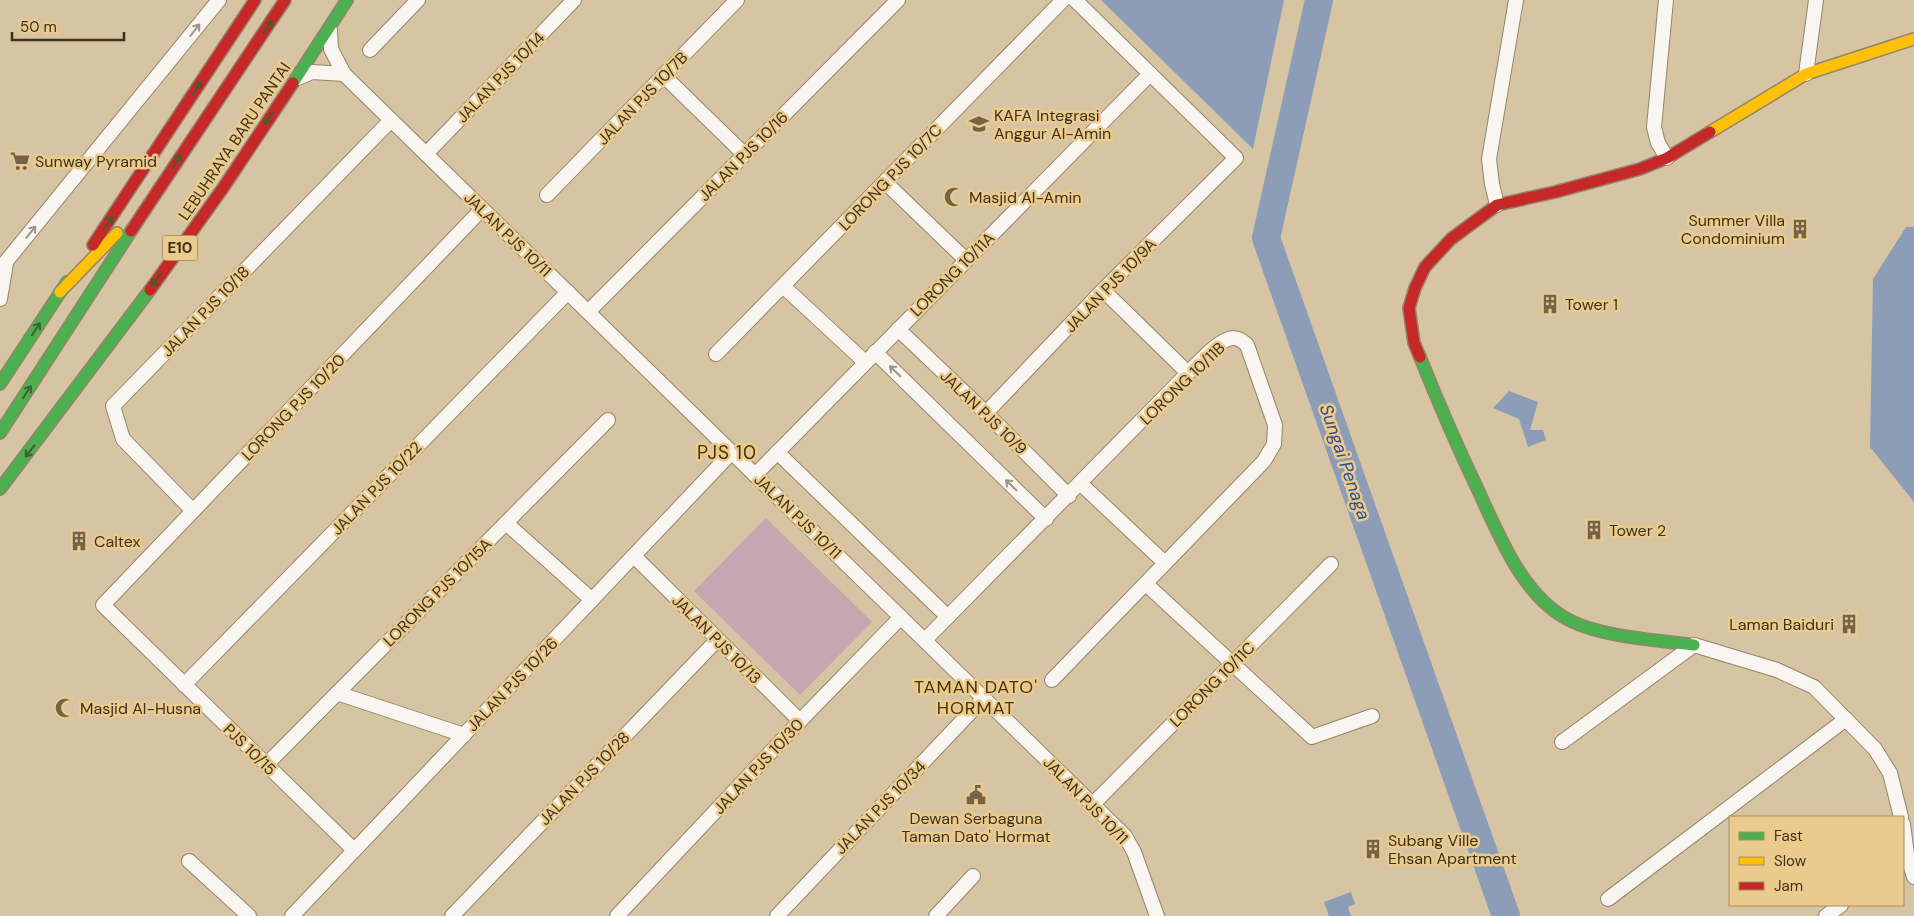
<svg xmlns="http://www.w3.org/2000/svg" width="1914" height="916" viewBox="0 0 1914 916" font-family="'DM Sans',sans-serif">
<rect width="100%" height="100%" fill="#d6c4a3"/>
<!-- green -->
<polygon fill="#c5a7b1" points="766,518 872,622 800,695 694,591"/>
<!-- water -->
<g fill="#8d9db8">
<polygon points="1101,0 1284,0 1253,149"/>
<polygon points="1906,227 1914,227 1914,502 1870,447 1873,279"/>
<polygon points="1509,391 1538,402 1530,430 1543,430 1546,440 1528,447 1519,419 1493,408"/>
<polygon points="1351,892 1355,904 1348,907 1351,916 1329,916 1324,902"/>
</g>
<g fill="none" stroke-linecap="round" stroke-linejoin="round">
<!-- river -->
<polyline stroke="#8d9db8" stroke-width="28" points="1319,0 1266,238 1506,916"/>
<defs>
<g id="street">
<polyline points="1666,0 1654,127 1658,143 1667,158"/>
<polyline points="330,30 331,49 344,74 1125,836 1134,852 1157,916"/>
<polyline points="370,50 418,0"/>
<polyline points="1806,74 1816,0"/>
<polyline points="663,75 744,154"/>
<polyline points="298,78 312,72 344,74"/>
<polyline points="426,154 574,0"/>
<polyline points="885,182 966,260"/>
<polyline points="547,195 737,0"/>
<polyline points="1497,205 1492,184 1489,159 1516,0"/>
<polyline points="0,269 219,0"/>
<polyline points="783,286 865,362"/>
<polyline points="1103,290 1188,373"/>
<polyline points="0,299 6,263"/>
<polyline points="588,312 898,0"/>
<polyline points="898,329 986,413 1069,496"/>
<polyline points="875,352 1046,519"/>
<polyline points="716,354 1063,0"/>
<polyline points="986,413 1103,290 1236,158 1075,0"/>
<polyline points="777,452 948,617"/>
<polyline points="755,475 1150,74"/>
<polyline points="1081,484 1165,563"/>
<polyline points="193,511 123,439 113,406 391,120"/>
<polyline points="506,523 592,600"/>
<polyline points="634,556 800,721"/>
<polyline points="1146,584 1312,737 1372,716"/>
<path d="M925 640 1188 373C1197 364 1221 337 1234 338 1240 338 1243 342 1247 345L1275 425 1274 444 1264 461 1052 680"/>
<polyline points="184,685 568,292"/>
<polyline points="337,693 464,735"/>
<polyline points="1562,742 1694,645 1777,670 1814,687 1875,749 1890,773 1901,817"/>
<polyline points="266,765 608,420"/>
<polyline points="1093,804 1331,564"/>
<polyline points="1903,824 1907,855 1914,877"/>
<polyline points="354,850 103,605 482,209"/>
<polyline points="189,861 249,916"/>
<polyline points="1608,899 1846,719"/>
<polyline points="292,916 732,452"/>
<polyline points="452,916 717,640"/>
<polyline points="617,916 800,721 901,617"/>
<polyline points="777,916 984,698"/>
<polyline points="936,916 973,876"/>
<polyline points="1826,916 1841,905"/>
</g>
<g id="fast">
<polyline points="293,83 347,0"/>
<path d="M1420 357C1438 402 1457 446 1478 490 1499 535 1523 598 1571 621 1603 637 1658 640 1694 645"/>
<polyline points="0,384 67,282"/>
<polyline points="0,433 131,231"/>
<polyline points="0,489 150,290"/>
</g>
<g id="slow">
<polyline points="1710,132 1806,74 1914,39"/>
<polyline points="60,292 117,233"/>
</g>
<g id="jam">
<polyline points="131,231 285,0"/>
<polyline points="93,245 255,0"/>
<polyline points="150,290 223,188 293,83"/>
<polyline points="1420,357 1414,343 1409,308 1415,288 1425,267 1451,239 1497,205 1555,192 1640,169 1667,158 1710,132"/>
</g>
</defs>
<!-- street casing -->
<use href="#street" stroke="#93856b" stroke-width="16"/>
<!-- fast casing -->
<use href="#fast" stroke="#93856b" stroke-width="14"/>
<!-- slow casing -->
<use href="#slow" stroke="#93856b" stroke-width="14"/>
<!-- jam casing -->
<use href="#jam" stroke="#93856b" stroke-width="14"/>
<!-- street -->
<use href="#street" stroke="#f9f6f1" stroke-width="14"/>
<!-- fast -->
<use href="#fast" stroke="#4caf50" stroke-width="11"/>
<!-- slow -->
<use href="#slow" stroke="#ffc107" stroke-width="11"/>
<!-- jam -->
<use href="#jam" stroke="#c62828" stroke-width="11"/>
</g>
<!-- one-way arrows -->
<defs><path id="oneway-shaft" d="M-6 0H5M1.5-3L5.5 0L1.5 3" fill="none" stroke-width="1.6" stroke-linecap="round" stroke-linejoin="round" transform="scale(1.25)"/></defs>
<g stroke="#435d2c">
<use href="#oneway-shaft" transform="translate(268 27) rotate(-57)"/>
<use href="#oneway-shaft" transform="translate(197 88) rotate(-57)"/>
<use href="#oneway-shaft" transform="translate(269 118) rotate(124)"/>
<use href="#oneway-shaft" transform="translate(177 161) rotate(-56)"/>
<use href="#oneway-shaft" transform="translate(108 223) rotate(-56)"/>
<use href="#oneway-shaft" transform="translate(156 280) rotate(126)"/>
<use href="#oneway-shaft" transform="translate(36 329) rotate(-57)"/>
<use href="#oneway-shaft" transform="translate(27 392) rotate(-57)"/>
<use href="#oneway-shaft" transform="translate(30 451) rotate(128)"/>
</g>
<g stroke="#9c9485">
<use href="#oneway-shaft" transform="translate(195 30) rotate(-52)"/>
<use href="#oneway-shaft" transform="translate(31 232) rotate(-51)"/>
<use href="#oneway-shaft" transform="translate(895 371) rotate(-136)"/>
<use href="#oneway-shaft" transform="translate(1011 485) rotate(-136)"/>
</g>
<!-- icons -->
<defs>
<symbol id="school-bare" viewBox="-9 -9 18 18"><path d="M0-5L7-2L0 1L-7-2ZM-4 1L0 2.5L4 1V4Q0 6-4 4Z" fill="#736449" stroke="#ebca8e" stroke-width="2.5" paint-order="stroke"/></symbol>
<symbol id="supermarket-bare" viewBox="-9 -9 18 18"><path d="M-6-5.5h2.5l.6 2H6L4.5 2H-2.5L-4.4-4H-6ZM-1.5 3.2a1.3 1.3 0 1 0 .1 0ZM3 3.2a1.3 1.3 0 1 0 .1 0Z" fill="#736449" stroke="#ebca8e" stroke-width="2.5" paint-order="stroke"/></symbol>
<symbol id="mosque-bare" viewBox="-9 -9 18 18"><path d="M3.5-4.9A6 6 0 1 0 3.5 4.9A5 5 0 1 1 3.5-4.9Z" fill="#736449" stroke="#ebca8e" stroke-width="2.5" paint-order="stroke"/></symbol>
<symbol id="building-bare" viewBox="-9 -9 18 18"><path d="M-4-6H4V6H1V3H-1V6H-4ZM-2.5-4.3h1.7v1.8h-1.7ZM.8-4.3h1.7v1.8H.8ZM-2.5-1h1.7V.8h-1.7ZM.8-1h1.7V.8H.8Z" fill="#736449" stroke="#ebca8e" stroke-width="2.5" paint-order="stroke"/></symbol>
<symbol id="civic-bare" viewBox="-9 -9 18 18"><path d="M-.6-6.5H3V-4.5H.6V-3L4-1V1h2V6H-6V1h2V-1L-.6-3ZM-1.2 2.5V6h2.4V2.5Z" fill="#736449" stroke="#ebca8e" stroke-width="2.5" paint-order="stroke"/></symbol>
</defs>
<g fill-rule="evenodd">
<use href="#school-bare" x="965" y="110" width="28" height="28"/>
<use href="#supermarket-bare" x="6" y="147" width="28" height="28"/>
<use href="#mosque-bare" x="940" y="183" width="28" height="28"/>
<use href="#building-bare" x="1786" y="215" width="28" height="28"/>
<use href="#building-bare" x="1536" y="290" width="28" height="28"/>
<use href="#building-bare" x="1580" y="516" width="28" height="28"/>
<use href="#building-bare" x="65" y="527" width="28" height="28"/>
<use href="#building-bare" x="1835" y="610" width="28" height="28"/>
<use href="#mosque-bare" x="51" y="694" width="28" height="28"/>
<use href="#civic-bare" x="962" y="781" width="28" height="28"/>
<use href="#building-bare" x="1359" y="835" width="28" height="28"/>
</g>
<g text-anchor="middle" stroke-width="5" stroke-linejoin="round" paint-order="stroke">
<!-- shield labels -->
<rect fill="#ebca8e" stroke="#725f3c" stroke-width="1" x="162.5" y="235.5" width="35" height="25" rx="4"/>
<g font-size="15" font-weight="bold" fill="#3e3119">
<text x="180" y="253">E10</text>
</g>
<!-- street labels -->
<g font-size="16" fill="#3e3119" stroke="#ebca8e">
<text transform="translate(500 77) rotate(-46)" y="6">JALAN PJS 10/14</text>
<text transform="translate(642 98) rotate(-46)" y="6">JALAN PJS 10/7B</text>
<text transform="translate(234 141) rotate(-56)" y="6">LEBUHRAYA BARU PANTAI</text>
<text transform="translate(743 156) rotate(-45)" y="6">JALAN PJS 10/16</text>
<text transform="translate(890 177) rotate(-46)" y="6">LORONG PJS 10/7C</text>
<text transform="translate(508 234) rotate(44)" y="6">JALAN PJS 10/11</text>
<text transform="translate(952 274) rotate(-45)" y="6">LORONG 10/11A</text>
<text transform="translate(1110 285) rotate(-46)" y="6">JALAN PJS 10/9A</text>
<text transform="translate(205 311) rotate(-46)" y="6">JALAN PJS 10/18</text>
<text transform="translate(1182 383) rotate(-44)" y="6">LORONG 10/11B</text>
<text transform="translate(293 407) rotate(-46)" y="6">LORONG PJS 10/20</text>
<text transform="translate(984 412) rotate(44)" y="6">JALAN PJS 10/9</text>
<text transform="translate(376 488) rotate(-46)" y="6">JALAN PJS 10/22</text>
<text transform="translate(798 516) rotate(44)" y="6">JALAN PJS 10/11</text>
<text transform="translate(437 592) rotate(-45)" y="6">LORONG PJS 10/15A</text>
<text transform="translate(717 639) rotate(45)" y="6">JALAN PJS 10/13</text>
<text transform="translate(512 684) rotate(-46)" y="6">JALAN PJS 10/26</text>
<text transform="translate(1212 684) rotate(-45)" y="6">LORONG 10/11C</text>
<text transform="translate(250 749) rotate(44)" y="6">PJS 10/15</text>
<text transform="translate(758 766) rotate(-47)" y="6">JALAN PJS 10/30</text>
<text transform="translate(584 778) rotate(-46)" y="6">JALAN PJS 10/28</text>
<text transform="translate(1086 800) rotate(46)" y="6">JALAN PJS 10/11</text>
<text transform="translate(880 807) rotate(-46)" y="6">JALAN PJS 10/34</text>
</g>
<!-- poi labels -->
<g font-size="16" fill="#3e3119" stroke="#ebca8e" text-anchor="start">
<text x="994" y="121">KAFA Integrasi<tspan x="994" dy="18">Anggur Al-Amin</tspan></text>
<text x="35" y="167">Sunway Pyramid</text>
<text x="969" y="203">Masjid Al-Amin</text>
<text x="1785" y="226" text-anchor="end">Summer Villa<tspan x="1785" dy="18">Condominium</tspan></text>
<text x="1565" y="310">Tower 1</text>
<text x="1609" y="536">Tower 2</text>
<text x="94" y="547">Caltex</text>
<text x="1834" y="630" text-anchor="end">Laman Baiduri</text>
<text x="80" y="714">Masjid Al-Husna</text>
<text x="976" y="824" text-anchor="middle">Dewan Serbaguna<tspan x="976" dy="18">Taman Dato' Hormat</tspan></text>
<text x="1388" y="846">Subang Ville<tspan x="1388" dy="18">Ehsan Apartment</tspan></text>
</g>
<!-- water labels -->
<g font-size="18" font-style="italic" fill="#2b4e91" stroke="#ebca8e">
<text transform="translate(1345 462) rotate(71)" y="6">Sungai Penaga</text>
</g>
<!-- neighbourhood labels -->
<g font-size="18" letter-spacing="1" fill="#483302" stroke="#ebca8e">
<text x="976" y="693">TAMAN DATO'<tspan x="976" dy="21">HORMAT</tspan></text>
</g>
<!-- quarter labels -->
<g font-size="19" letter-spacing="1" fill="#483302" stroke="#ebca8e">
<text x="727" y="459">PJS 10</text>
</g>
</g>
<!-- legend -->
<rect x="1729" y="816" width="175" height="90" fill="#ebca8e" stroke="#a68d5f"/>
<rect x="1739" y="832" width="25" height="8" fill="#4caf50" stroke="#a68d5f"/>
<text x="1774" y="841" font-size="15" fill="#3e3119">Fast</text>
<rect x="1739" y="857" width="25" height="8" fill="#ffc107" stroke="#a68d5f"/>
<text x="1774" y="866" font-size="15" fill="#3e3119">Slow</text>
<rect x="1739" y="882" width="25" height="8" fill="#c62828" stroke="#a68d5f"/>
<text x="1774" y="891" font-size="15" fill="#3e3119">Jam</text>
<!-- scale -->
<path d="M12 32v8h112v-8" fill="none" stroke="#3e3119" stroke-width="2.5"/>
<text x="20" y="32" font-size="15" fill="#3e3119" stroke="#ebca8e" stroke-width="4" paint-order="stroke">50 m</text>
</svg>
